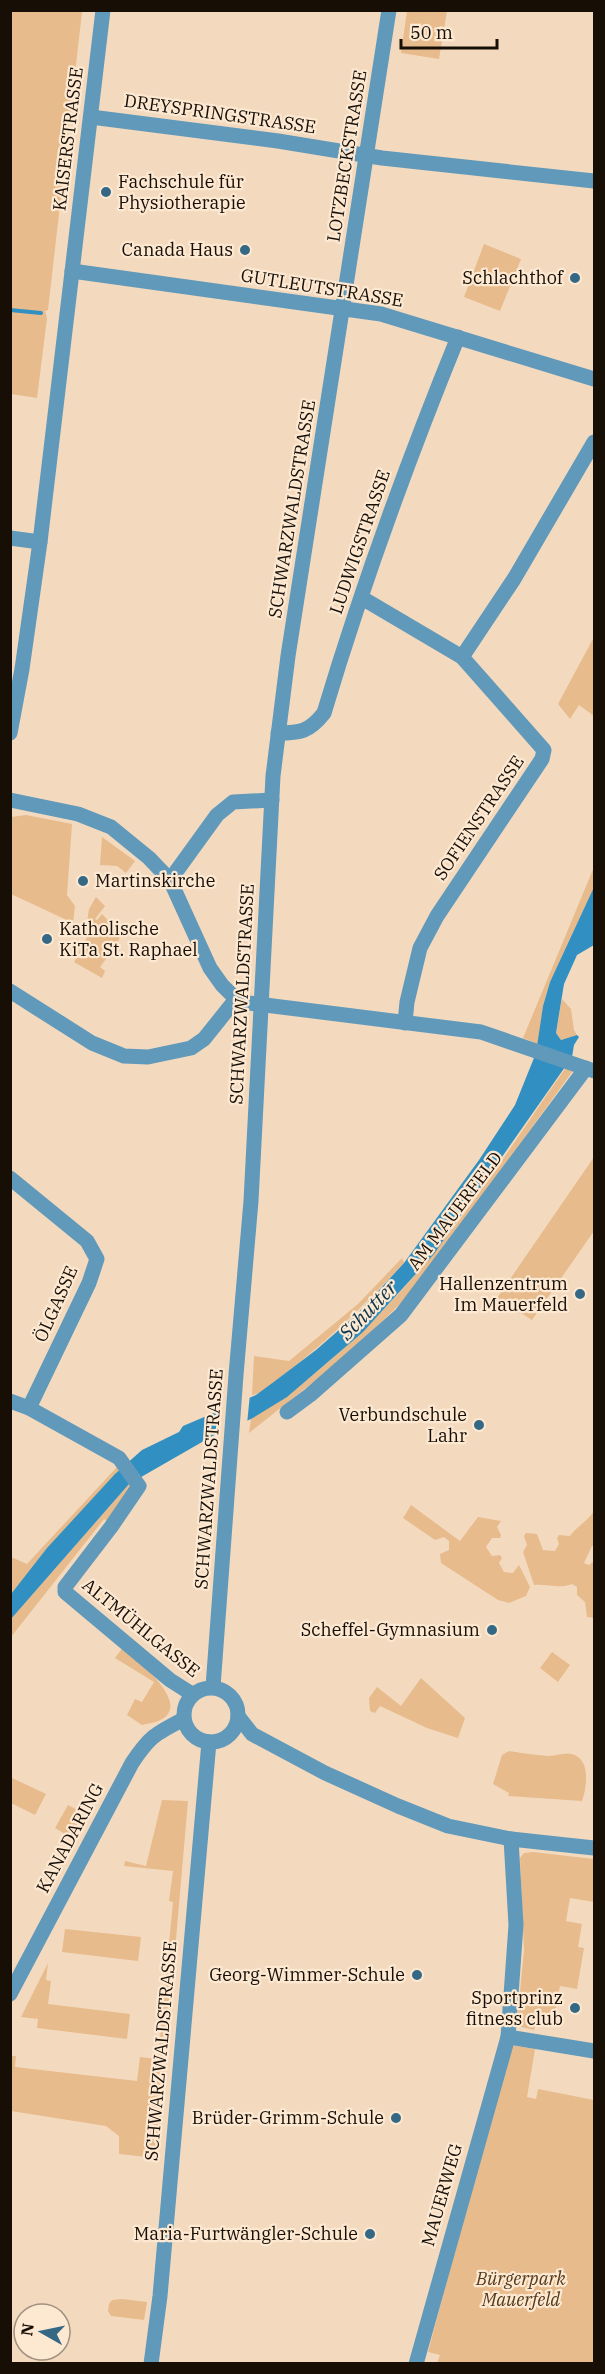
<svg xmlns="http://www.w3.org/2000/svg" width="605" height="2374" viewBox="0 0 605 2374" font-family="'IBM Plex Serif',serif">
<rect width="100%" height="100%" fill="#f3dabf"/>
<!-- green -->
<g fill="#e7bb8c">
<polygon points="77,10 82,12 48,310 45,311 47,318 37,398 11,394 10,11"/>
<polygon points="407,11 447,11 439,59 401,53"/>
<polygon points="484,244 521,259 500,311 464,297"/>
<polygon points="594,637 594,716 579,705 570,719 558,704"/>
<polygon points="26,815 72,824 67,895 75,906 73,923 11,894 11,817"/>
<polygon points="102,837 135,861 126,873 117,866 100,865"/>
<polygon points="594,867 594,887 550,982 543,1006 538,1044 523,1038"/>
<polygon points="96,897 105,906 95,919 97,920 102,914 121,934 117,944 100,967 105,971 102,978 74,962 90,932 86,929 89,909"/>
<polygon points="562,999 571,1009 574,1030 577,1035 561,1040 556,1033"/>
<path d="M567 1066 574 1068 572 1072 429 1269 399 1305 345 1357 249 1433 251 1419C320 1376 381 1318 432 1255 481 1196 522 1129 567 1066Z"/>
<polygon points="594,1157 594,1231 532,1320 497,1298"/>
<path d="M402 1258 404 1263C365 1304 327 1342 282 1376 274 1382 262 1394 252 1395L254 1356 289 1361 358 1304Z"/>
<polygon points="117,1467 119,1471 47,1548 11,1594 11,1557 27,1564"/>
<polygon points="129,1484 133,1489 110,1522 104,1519 11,1637 11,1619"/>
<polygon points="411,1505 460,1541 478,1517 501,1521 497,1527 501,1535 500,1538 492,1538 486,1547 492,1556 500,1555 502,1558 499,1563 504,1572 513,1573 519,1565 530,1587 526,1596 509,1603 498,1600 441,1563 440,1554 449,1550 449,1541 444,1537 435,1540 403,1518"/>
<path d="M594 1511V1546H592L584 1563 589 1565 594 1561V1618L587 1617 585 1602 577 1595V1587L572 1584C560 1589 548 1584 534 1585L523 1552 527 1545 524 1536 526 1533 537 1534 543 1550 555 1551 559 1544 557 1538 559 1535 570 1536C577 1526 587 1522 594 1511Z"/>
<path d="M123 1647C135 1658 182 1696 168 1714 162 1722 151 1723 142 1725L127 1715 135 1699 142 1702 154 1682 115 1658Z"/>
<polygon points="552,1652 570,1665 558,1682 540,1668"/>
<polygon points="421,1678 465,1718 458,1738 427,1728 380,1706 375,1713 370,1711 369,1698 377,1687 401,1706"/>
<path d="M509 1751C522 1753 535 1755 548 1756 556 1756 564 1752 572 1754 591 1759 587 1787 582 1801L508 1796 509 1793 493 1784 502 1755Z"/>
<polygon points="10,1777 46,1794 35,1815 11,1803"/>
<polygon points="162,1800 188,1801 157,2158 119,2154 119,2136 106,2126 11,2111 10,2056 16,2056 15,2067 137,2081 140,2057 158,2059 173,1902 169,1901 173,1871 124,1866 125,1861 146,1866"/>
<polygon points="68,1805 83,1813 70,1837 55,1828"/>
<polygon points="533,1852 594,1859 594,1902 570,1898 566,1921 582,1924 578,1947 584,1948 577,1989 560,1986 553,2024 536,2022 534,2030 521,2027 517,2023 524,1950 520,1858 524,1853"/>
<polygon points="65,1929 141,1937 138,1961 62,1952"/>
<polygon points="48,1963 46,1980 51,1981 48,2004 130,2014 127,2039 37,2028 38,2019 21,2017"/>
<polygon points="510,2045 535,2049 527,2097 536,2099 538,2089 594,2100 594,2363 437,2363 440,2355 428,2352"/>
<polygon points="122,2299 147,2302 144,2320 111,2316 108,2311 109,2304 112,2300"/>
</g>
<!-- water -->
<polygon fill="#3190c1" points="594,887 594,945 577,955 564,984 556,1033 561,1040 577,1035 579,1037 574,1045 572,1057 434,1254 363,1332 287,1397 251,1419 216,1434 129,1484 11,1619 11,1594 47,1548 115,1474 142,1450 179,1432 183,1426 256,1395 275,1381 316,1350 356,1315 404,1263 479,1160 515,1105 536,1053 543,1006 550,982"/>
<!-- pier -->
<polygon fill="#f3dabf" points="250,1394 247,1424 215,1438 218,1408"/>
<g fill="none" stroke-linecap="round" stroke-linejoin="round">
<!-- stream -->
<polyline stroke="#3190c1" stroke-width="4" points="10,310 41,313"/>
<!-- minor -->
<g stroke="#6099ba" stroke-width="15">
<polyline points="91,117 278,141 382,158 594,181"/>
<polyline points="72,271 381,314 594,379"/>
<polyline points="10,538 40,542"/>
<polyline points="362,598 462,657 544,750 542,759 437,916 420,948 407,1002 405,1023"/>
<polyline points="462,657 514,579 594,442"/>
<polyline points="10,733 22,669 40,542 103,10"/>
<path d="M278 733C300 733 309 732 324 713 362 586 408 460 458 337"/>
<polyline points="10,800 78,814 111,827 149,858 170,880 210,968 222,985 236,999 249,1003 481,1032 594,1071"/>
<polyline points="170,880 217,815 233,802 272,800"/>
<polyline points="10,991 92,1043 124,1056 148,1057 191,1048 204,1039 236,999"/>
<polyline points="10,1178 87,1241 97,1259 89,1283 29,1408"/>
<polyline points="10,1401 29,1408 119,1458 136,1482 139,1486 111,1527 65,1587 65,1592 170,1680 192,1694"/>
<polyline points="287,1412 310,1395 401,1315 586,1068"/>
<polyline points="213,1687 236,1375 251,1201 273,776 288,656 389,10"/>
<circle cx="211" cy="1715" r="27"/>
<polyline points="238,1716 252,1734 325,1773 398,1806 448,1826 511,1839 594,1848"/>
<polyline points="511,1839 516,1925 508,2037 594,2051"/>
<path d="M10 1994 132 1763C150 1736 155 1734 184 1719"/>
<polyline points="151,2364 160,2296 209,1742"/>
<polyline points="416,2364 508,2037"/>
</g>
</g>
<!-- markers -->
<g fill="#356885" stroke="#fde8d2" stroke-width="2">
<circle cx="106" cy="192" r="6"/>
<circle cx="245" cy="250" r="6"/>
<circle cx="575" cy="278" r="6"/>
<circle cx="83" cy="881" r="6"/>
<circle cx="47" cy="939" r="6"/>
<circle cx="580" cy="1294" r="6"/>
<circle cx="479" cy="1425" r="6"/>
<circle cx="492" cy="1630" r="6"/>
<circle cx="417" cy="1975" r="6"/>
<circle cx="575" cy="2008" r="6"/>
<circle cx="396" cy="2118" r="6"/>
<circle cx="370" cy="2234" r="6"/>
</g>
<g text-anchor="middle" stroke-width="4.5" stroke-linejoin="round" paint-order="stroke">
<!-- street labels -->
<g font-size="18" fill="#170f06" stroke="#fde8d2">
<text transform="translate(220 114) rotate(8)" y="6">DREYSPRINGSTRASSE</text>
<text transform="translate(68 139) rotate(-83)" y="6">KAISERSTRASSE</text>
<text transform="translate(347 156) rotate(-81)" y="6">LOTZBECKSTRASSE</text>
<text transform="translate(322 288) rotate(9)" y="6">GUTLEUTSTRASSE</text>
<text transform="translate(292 509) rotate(-81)" y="6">SCHWARZWALDSTRASSE</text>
<text transform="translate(360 542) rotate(-71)" y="6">LUDWIGSTRASSE</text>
<text transform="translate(479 818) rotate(-56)" y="6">SOFIENSTRASSE</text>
<text transform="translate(242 994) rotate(-87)" y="6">SCHWARZWALDSTRASSE</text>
<text transform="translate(455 1211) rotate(-53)" y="6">AM MAUERFELD</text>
<text transform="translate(56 1304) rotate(-66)" y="6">ÖLGASSE</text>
<text transform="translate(209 1479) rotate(-86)" y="6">SCHWARZWALDSTRASSE</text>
<text transform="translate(141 1628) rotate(39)" y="6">ALTMÜHLGASSE</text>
<text transform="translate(70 1838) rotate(-62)" y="6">KANADARING</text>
<text transform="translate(161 2051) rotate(-85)" y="6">SCHWARZWALDSTRASSE</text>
<text transform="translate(442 2195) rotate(-74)" y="6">MAUERWEG</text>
</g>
<!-- poi labels -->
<g font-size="18" fill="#170f06" stroke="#fde8d2" text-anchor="end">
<text x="118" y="188" text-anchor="start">Fachschule für<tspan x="118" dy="21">Physiotherapie</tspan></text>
<text x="233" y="256">Canada Haus</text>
<text x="563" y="284">Schlachthof</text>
<text x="95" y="887" text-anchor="start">Martinskirche</text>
<text x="59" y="935" text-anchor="start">Katholische<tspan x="59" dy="21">KiTa St. Raphael</tspan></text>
<text x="568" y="1290">Hallenzentrum<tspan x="568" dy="21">Im Mauerfeld</tspan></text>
<text x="467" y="1421">Verbundschule<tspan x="467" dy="21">Lahr</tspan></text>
<text x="480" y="1636">Scheffel-Gymnasium</text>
<text x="405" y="1981">Georg-Wimmer-Schule</text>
<text x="563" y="2004">Sportprinz<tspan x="563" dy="21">fitness club</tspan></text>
<text x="384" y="2124">Brüder-Grimm-Schule</text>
<text x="358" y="2240">Maria-Furtwängler-Schule</text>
</g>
<!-- park labels -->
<g font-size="18" font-style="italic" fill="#553a1c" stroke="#fde8d2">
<text x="521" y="2285">Bürgerpark<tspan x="521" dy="21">Mauerfeld</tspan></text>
</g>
<!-- water labels -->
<g font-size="20" font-style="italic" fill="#0b3449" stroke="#fde8d2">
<text transform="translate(368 1310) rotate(-46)" y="7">Schutter</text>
</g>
</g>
<!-- border -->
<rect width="605" height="2374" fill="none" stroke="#170f06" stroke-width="24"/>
<!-- north arrow -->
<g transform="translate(42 2332) rotate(279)"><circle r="28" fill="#fde8d2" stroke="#a19180" stroke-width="1.5"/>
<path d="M0-4.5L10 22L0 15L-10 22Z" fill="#356885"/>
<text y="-9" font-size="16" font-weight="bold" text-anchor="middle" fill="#170f06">N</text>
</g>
<!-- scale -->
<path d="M401 39v9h96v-9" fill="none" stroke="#170f06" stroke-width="3"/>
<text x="410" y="39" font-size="18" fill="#170f06" stroke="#fde8d2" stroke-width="4.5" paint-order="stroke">50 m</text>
</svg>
